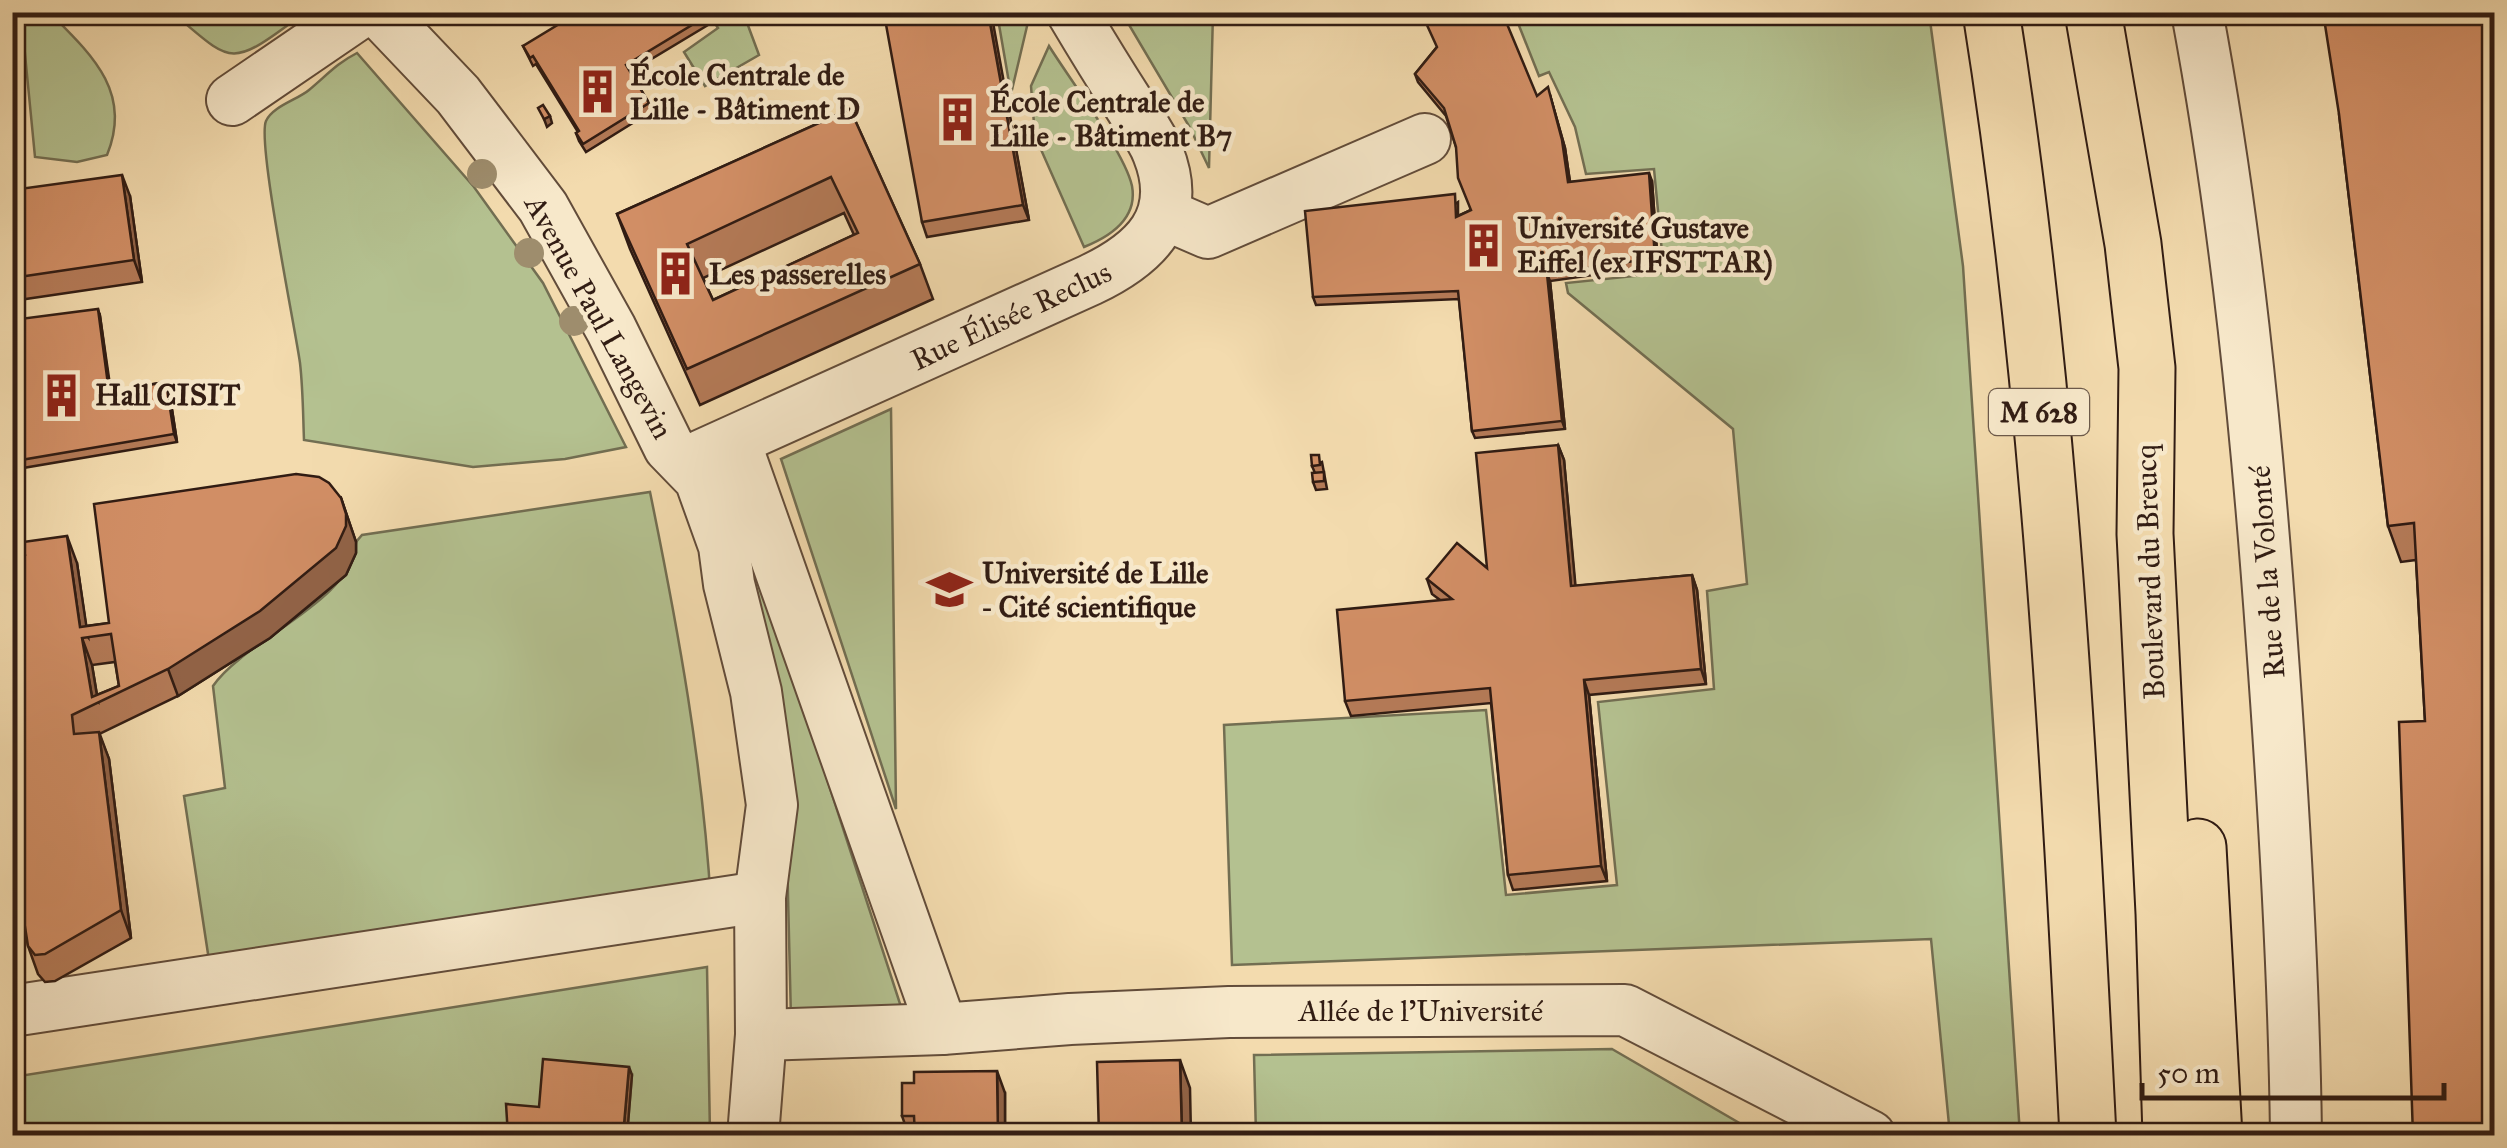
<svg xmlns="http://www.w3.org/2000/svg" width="2507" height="1148" viewBox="0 0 2507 1148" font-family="'IM FELL Great Primer',serif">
<rect width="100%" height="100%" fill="#f3dbae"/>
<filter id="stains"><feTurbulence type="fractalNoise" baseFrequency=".002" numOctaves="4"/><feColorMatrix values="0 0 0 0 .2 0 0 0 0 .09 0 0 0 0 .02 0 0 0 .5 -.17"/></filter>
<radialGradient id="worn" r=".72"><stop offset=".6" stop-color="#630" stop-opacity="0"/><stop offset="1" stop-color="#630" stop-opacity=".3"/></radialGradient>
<!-- green -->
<g fill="#b4c190" stroke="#726e52" stroke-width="2.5">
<polygon points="743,12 759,55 705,86 684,52 718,28 708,13"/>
<path d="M21 13H50C91 54 133 92 107 155L77 162 35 157Z"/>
<path d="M173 13H294L292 22C229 69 230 61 173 13Z"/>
<polygon points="997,13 1023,13 1028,22 1011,94"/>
<polygon points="1122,13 1213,13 1209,168 1189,126"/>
<polygon points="1514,13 1929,13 1963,266 2020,1135 1950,1135 1931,939 1232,965 1224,725 1486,710 1506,895 1617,885 1598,702 1714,689 1707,591 1747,584 1733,429 1568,293 1566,283 1664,273 1654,169 1586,174 1575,127 1549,72 1539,76"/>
<path d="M1049 46C1069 78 1125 153 1132 186 1138 219 1109 237 1084 247L1035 136 1031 86Z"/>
<path d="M357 53 474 187 543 283 626 447 565 459 473 467 304 440C303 415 303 389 300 363 295 327 257 142 266 121 273 106 297 100 309 90 326 76 337 63 357 53Z"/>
<polygon points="891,409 896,809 781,459"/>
<path d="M650 492C678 629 703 765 711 905L212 980 184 796 225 788 213 686C245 639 354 601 356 542L362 535Z"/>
<polygon points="751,545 904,1016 791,1019 786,813 738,550"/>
<polygon points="707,967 710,1135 627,1135 632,1075 542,1114 509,1135 13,1136 13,1077"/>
<polygon points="1612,1049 1760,1135 1256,1135 1254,1055"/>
</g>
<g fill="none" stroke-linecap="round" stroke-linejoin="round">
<defs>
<g id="minor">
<polyline points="379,12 458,95 543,207 611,329 669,447 700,479 724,546 729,584 756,692 772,805 760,897 761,1035 753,1136"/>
<path d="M2197 12C2236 221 2257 432 2272 644 2284 808 2294 971 2296 1136"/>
<polyline points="232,100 361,12"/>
<polyline points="1164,214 1208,233 1425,139"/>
<polyline points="735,442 942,1029 1070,1019 1229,1012 1625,1010 1870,1136"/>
<path d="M702 455 1090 280C1145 254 1184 218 1158 153 1152 136 1139 121 1130 106 1110 75 1091 44 1072 12"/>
<polyline points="12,1011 760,897"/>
<polyline points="761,1035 942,1029"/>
</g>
<g id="highway">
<path d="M1991 12C2050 383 2069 761 2088 1136"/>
<polyline points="2093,12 2133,244 2147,368 2145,534 2164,913 2171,1136"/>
<polyline points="2198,847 2214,1136"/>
</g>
</defs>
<!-- minor casing -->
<use href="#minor" stroke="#624c3a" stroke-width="54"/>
<!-- highway casing -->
<use href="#highway" stroke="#311c13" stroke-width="59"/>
<!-- minor -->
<use href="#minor" stroke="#f7e8ca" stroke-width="50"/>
<!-- highway -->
<use href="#highway" stroke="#f3dbae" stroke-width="55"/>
</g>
<!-- trees -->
<g fill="#9e8d6d">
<circle cx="482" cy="174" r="15"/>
<circle cx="529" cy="253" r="15"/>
<circle cx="574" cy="321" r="15"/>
</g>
<!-- wall -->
<g fill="#b47a57" stroke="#311c13" stroke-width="2.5" fill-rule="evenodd">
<polygon points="925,12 990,12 1029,220 927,237 922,222"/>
<polygon points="2494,12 2425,721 2416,560 2401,562 2388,526 2339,114"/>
<polygon points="705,17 708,25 630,72 649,103 652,111 586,152 579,141 576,133 578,132 536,64 533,66 523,46"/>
<polygon points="1436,48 1537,96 1550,95 1565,148 1570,182 1652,181 1658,266 1550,281 1565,429 1475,438 1472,431 1459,299 1316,305 1313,297 1458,202 1458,216 1471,210 1456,147 1446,116 1418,82 1415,74"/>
<path d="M850 109 920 264 933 299 700 405 630 249 617 214ZM844 213 854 235 713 300 703 278Z"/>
<polygon points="12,190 130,196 142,282 12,301"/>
<polygon points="100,316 110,391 166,382 169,390 177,442 17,469 15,461"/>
<polygon points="1558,445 1564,460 1575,586 1692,575 1697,590 1706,684 1589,695 1607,881 1513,890 1508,875 1491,703 1351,716 1345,701 1440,600 1432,594 1427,579 1487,568"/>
<polygon points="1322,462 1327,489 1316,490 1313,482 1315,473 1312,466"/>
<path d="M341 498 356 542V553L346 575 270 638 178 696 99 734 109 759 131 938 55 981 45 982 38 974 28 946 21 904 12 905V562L77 563 86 626 109 623ZM115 662 119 686 97 695 92 665Z"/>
<polygon points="1005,1093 1005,1136 909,1136 902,1116"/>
</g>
<!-- shaded-wall -->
<g fill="#926347" stroke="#311c13" stroke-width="2.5">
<polygon points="988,12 990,12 992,17 1029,220 1023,205"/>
<polygon points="1550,95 1565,148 1571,189 1568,182"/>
<polygon points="550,116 552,123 547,127 544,119"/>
<polygon points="1649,173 1652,181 1658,266 1655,258"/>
<polygon points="122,175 130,196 142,282 134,260"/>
<polygon points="1547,274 1550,281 1565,429 1562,421"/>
<polygon points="98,309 100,316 112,399 109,392"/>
<polygon points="166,382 169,390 177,442 174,434"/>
<polygon points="1558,445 1564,460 1577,602 1571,586"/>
<polygon points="341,498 356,542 356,553 346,575 270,638 178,696 168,669"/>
<polygon points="67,536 77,563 88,637 80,627"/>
<polygon points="1692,575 1697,590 1706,684 1701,669"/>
<polygon points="82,638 92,665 98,702 92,697"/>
<polygon points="1584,680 1589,695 1607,881 1601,866"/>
<polygon points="99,732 109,759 131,938 121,910"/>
<polygon points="1180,1060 1190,1088 1191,1136 1182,1136"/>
<polygon points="629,1067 632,1075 627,1136 623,1136"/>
<polygon points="997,1071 1005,1093 1005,1136 998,1136"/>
</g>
<!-- building -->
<g fill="#d18e65" stroke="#311c13" stroke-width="2.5" fill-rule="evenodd">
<polygon points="579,12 702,12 705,17 626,65 649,103 583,144 576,133 579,131 533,56 530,58 523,46"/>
<polygon points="925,12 988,12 1023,205 922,222 885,19"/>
<polygon points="1421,12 1502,12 1537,96 1548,87 1562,140 1568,182 1649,173 1655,258 1547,274 1562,421 1472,431 1458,291 1313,297 1305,211 1455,194 1456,217 1471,210 1458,178 1456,147 1444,108 1415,74 1437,47"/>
<polygon points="2323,12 2494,12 2494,1136 2413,1136 2399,722 2425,721 2414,523 2388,526 2339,114"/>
<polygon points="543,105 550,116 544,119 538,108"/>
<path d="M850 109 920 264 687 369 617 214ZM831 177 858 233 713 300 687 244Z"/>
<polygon points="122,175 134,260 12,278 12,190"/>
<polygon points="98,309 109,392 166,382 174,434 15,461 12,446 12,320"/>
<polygon points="1558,445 1571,586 1692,575 1701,669 1584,680 1601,866 1508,875 1490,688 1345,701 1337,610 1452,599 1427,579 1457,543 1487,568 1476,453"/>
<polygon points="1311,455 1319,455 1320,465 1312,466"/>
<polygon points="1324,472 1324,481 1313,482 1312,473"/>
<path d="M296 474 319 477 329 483 341 498 346 514V526L336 548 260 611 168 669 72 715 74 734 99 732 121 910 45 954 35 955 28 946 17 876H12V562L25 555 23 542 67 536 80 627 109 623 94 504ZM111 634 119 686 92 697 82 638Z"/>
<polygon points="543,1059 629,1067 623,1136 508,1136 506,1104 539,1107"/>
<polygon points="1180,1060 1182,1136 1099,1136 1097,1062"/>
<polygon points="997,1071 998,1136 915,1136 914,1116 902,1116 902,1083 914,1083 914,1072"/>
</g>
<!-- icons -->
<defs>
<symbol id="building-bare" viewBox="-9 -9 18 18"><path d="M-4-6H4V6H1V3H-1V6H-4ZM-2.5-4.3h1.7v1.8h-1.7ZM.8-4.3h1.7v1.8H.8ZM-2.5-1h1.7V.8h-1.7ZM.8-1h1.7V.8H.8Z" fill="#8f2418" stroke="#f7e8ca" stroke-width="2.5" paint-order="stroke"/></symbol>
<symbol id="university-bare" viewBox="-9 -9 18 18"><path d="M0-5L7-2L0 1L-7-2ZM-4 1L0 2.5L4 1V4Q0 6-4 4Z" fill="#8f2418" stroke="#f7e8ca" stroke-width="2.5" paint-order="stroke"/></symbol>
</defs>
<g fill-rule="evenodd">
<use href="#building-bare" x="566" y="60" width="63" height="63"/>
<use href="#building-bare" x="926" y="88" width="63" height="63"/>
<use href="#building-bare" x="1452" y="214" width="63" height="63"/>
<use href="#building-bare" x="644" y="242" width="63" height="63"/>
<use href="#building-bare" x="30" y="364" width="63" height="63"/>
<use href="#university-bare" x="918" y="558" width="63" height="63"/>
</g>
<g text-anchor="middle" stroke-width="9" stroke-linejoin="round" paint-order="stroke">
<!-- shield labels -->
<rect fill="#f7e8ca" stroke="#6c594a" stroke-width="2.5" x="1989" y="389" width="100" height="46" rx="8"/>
<g font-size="28" font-weight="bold" fill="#311c13">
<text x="2039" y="422">M 628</text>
</g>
<!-- poi labels -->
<g font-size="30" font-weight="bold" fill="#311c13" stroke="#f7e8ca" text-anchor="start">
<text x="630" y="85">École Centrale de<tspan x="630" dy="34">Lille - Bâtiment D</tspan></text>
<text x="990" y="112">École Centrale de<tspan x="990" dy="34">Lille - Bâtiment B7</tspan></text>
<text x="1517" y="238">Université Gustave<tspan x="1517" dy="34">Eiffel (ex IFSTTAR)</tspan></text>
<text x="709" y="284">Les passerelles</text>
<text x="95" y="405">Hall CISIT</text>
<text x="982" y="583">Université de Lille<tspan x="982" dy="34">‐ Cité scientifique</tspan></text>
</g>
<!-- street labels -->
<g font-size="30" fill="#311c13" stroke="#f7e8ca">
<text transform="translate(1011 316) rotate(-25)" y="10">Rue Élisée Reclus</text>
<text transform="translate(599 317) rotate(61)" y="10">Avenue Paul Langevin</text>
<text transform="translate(2150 572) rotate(-92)" y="10">Boulevard du Breucq</text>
<text transform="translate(2267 572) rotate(-94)" y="10">Rue de la Volonté</text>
<text x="1421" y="1021">Allée de l'Université</text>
</g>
</g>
<!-- margin -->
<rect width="2507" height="1148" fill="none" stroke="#f3dbae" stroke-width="50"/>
<rect x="15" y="15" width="2477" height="1118" fill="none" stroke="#311c13" stroke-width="5"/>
<rect x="25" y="25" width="2457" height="1098" fill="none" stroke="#311c13" stroke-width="2.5"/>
<!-- scale -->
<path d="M2142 1083v15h302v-15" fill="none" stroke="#311c13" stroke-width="5"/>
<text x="2157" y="1083" font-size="30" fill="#311c13" stroke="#f7e8ca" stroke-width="8" paint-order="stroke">50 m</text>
<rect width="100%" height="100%" filter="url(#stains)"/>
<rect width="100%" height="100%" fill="url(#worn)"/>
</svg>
